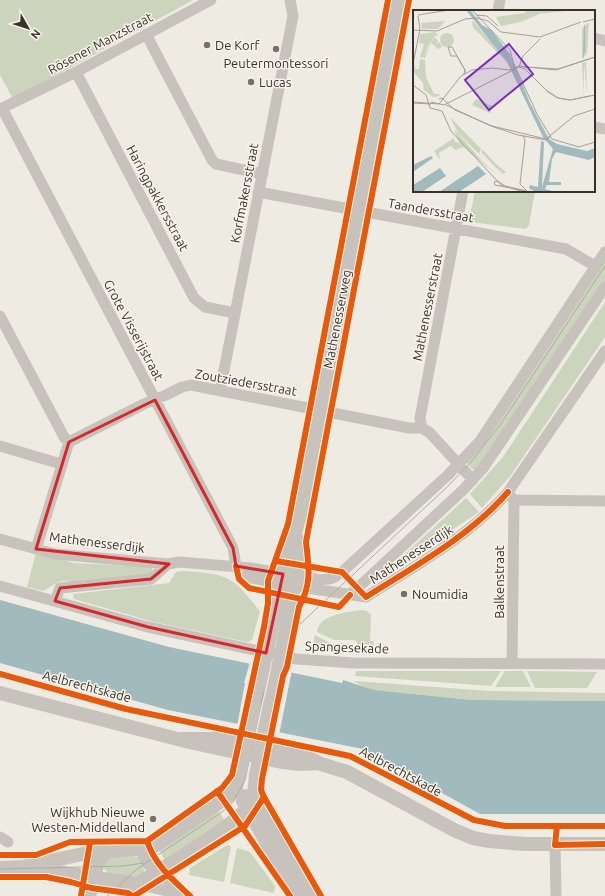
<svg xmlns="http://www.w3.org/2000/svg" width="605" height="896" font-family="Ubuntu,sans-serif">
	<style>
		.green { fill: #ccd4be }
		.water { fill: #a0babe }
		.pier { fill: #eeebe3 }
		.lines { fill: none; stroke-linecap: round; stroke-linejoin: round }
		.minor { stroke: #c7c3bc; stroke-width: 11 }
		.tertiary { stroke: #c7c3bc; stroke-width: 14 }
		.tram { stroke: #afaba6; stroke-width: 1 }
		.tertiary-bridge { stroke: #c7c3bc; stroke-width: 14 }
		.cycleway-casing { stroke: #f9f5ec; stroke-width: 8 }
		.cycleway { stroke: #e8590c; stroke-width: 6 }
		.marked { fill: none; stroke: #d62828; stroke-width: 3; stroke-linejoin: round }
		.poi-dot { fill: #78716b; stroke: #f9f5ec; stroke-width: 1.5 }
		.labels { text-anchor: middle; stroke-width: 3; stroke-linejoin: round; paint-order: stroke }
		.street-label { font-size: 13px; fill: #38302a; stroke: #f9f5ec }
		.poi-label { font-size: 13px; fill: #38302a; stroke: #f9f5ec; text-anchor: start }
		.inset-road { fill: none; stroke: #a5a099; stroke-width: 1 }
		.view { fill: #7b2cbf; fill-opacity: 0.15; stroke: #7b2cbf; stroke-width: 2 }
		.inset-edge { fill: none; stroke: #38302a; stroke-width: 2 }
	</style>
	<rect width="100%" height="100%" fill="#eeebe3"/>
	<path class="green" d="M0,0H193L13,99L0,75Z
		M475,191H535L529,225L526,229L471,222L469,220Z
		M605,258V281L500,441L477,469H472L467,463L468,460Z
		M605,302V337L511,475L482,508L470,494L503,457Z
		M466,498L479,512L383,576L384,573Z
		M36,552L74,563L152,567V574L73,583C58,577 55,585 43,591L27,587Z
		M182,571C196,572 217,572 230,580C242,587 251,601 260,611L252,640L247,642L154,622L74,599L73,594L169,583L176,572Z
		M362,610L367,611L371,615L370,641H374V650H357V642L355,640H334L317,632C319,614 348,612 362,610Z
		M315,635L332,644H354V650L312,649Z
		M356,671H501L491,686L355,676Z
		M505,671H523L531,687H495Z
		M527,671L597,672L587,688H535Z
		M354,681L490,691L605,693V701L472,700L374,690L365,688Z
		M217,809L226,822L166,862L158,848Z
		M227,845L231,846L224,882L189,875L190,868Z
		M237,848L250,852L275,886L274,893L230,883Z
		M131,855L139,858L143,863L144,872L134,879L111,875L103,868V864L111,857Z"/>
	<path class="water" d="M0,600L169,647L342,683L343,680L374,690L472,700L605,701V814H480L363,749L168,710L0,663Z"/>
	<path class="pier" d="M250,662L292,670L279,735L237,726L245,683H244Z"/>
	<g class="lines">
		<path class="minor" d="M498,11L500,0
			M146,34L212,160L216,164L263,174
			M594,38L605,41
			M76,72L194,298L205,307L235,313
			M2,108L233,548L236,566
			M0,109L76,72L211,0
			M594,127L605,129
			M258,192L566,249L595,266
			M0,316L64,437L69,442
			M220,391L293,16L290,0
			M422,428L420,418L463,191
			M422,428L430,433L473,480
			M0,446L61,464
			M509,494L514,500L605,501
			M0,539L55,554L168,564L179,562L251,568L322,580L333,578L342,572L448,475L480,441L605,252
			M36,549L69,442L144,404L166,395L182,387L191,385L409,428H422
			M236,566L247,577L281,584L366,597C415,566 470,536 508,492L605,351
			M0,586L148,627L296,659L354,663L605,664
			M350,595L463,490L484,467L605,287
			M55,601L60,588L151,579L168,564
			M512,664L514,500
			M0,837L8,842
			M555,845L556,896
			M156,871L182,892
			M137,884L189,896"/>
		<path class="tertiary" d="M270,636L283,574L299,519L398,0
			M284,639L298,565V540
			M0,693L189,742L282,762L300,764L318,763
			M254,706L259,686
			M269,709L274,689
			M181,739H232L301,754L321,764L347,772L454,830L473,838L489,841L524,844H605
			M245,796L257,807L310,896
			M243,801L297,896
			M141,849L148,862L156,871
			M23,867L87,853L153,847L223,800L235,790L240,772
			M0,868L23,867L137,884
			M89,896L98,862L106,852
			M125,896L137,884C162,868 239,825 251,802C255,795 255,783 256,775"/>
		<path class="tram" d="M0,869L123,866L144,863
			M107,896L137,869L222,812L234,801L245,780L270,663L274,650L284,639L446,488L471,462L500,425L605,266"/>
		<path class="tertiary-bridge" d="M259,686L270,636
			M274,689L284,639
			M240,772L254,706
			M256,775L269,709"/>
		<g class="cycleway-casing">
			<path id="cycleway" d="M276,561L342,572L366,597C415,566 470,536 508,492
				M236,566L239,579L249,588L339,607L350,595
				M0,674L126,709L350,756L474,820L505,826H605
				M217,791L290,896
				M557,826L555,845L605,844
				M147,841C155,865 172,879 190,896
				M0,855H36L70,842L147,841L222,788L232,775L264,627L268,603V581L288,524L388,0
				M0,877H46L71,882L91,888L128,893L132,896
				M81,896L90,843
				M134,896L245,826L264,797
				M321,896L264,797L261,790L262,779L283,676L287,667L299,607C312,584 309,567 306,542L409,0"/>
		</g>
		<use href="#cycleway" class="cycleway"/>
	</g>
	<path class="marked" d="M155,400L233,548L236,566L283,574L266,653L148,627L55,601L60,588L151,579L169,564L36,549L69,442Z"/>
	<g class="poi-dot">
		<circle cx="207" cy="45" r="4"/>
		<circle cx="276" cy="49" r="4"/>
		<circle cx="251" cy="82" r="4"/>
		<circle cx="404" cy="594" r="4"/>
		<circle cx="153" cy="819" r="4"/>
	</g>
	<g class="labels">
		<g class="street-label">
			<text transform="translate(100 43) rotate(-28)" y="5">Rösener Manzstraat</text>
			<text transform="translate(244 193) rotate(-79)" y="5">Korfmakersstraat</text>
			<text transform="translate(158 198) rotate(62)" y="5">Haringpakkersstraat</text>
			<text transform="translate(431 210) rotate(10)" y="5">Taandersstraat</text>
			<text transform="translate(427 307) rotate(-79)" y="5">Mathenesserstraat</text>
			<text transform="translate(337 319) rotate(-79)" y="5">Mathenesserweg</text>
			<text transform="translate(134 330) rotate(62)" y="5">Grote Visserijstraat</text>
			<text transform="translate(246 382) rotate(10)" y="5">Zoutziedersstraat</text>
			<text transform="translate(97 542) rotate(7)" y="5">Mathenesserdijk</text>
			<text transform="translate(411 554) rotate(-33)" y="5">Mathenesserdijk</text>
			<text transform="translate(499 582) rotate(-90)" y="5">Balkenstraat</text>
			<text transform="translate(347 647) rotate(2)" y="5">Spangesekade</text>
			<text transform="translate(87 686) rotate(15)" y="5">Aelbrechtskade</text>
			<text transform="translate(401 771) rotate(28)" y="5">Aelbrechtskade</text>
		</g>
		<g class="poi-label">
			<text x="215" y="50">De Korf</text>
			<text x="276" y="68" text-anchor="middle">Peutermontessori</text>
			<text x="259" y="87">Lucas</text>
			<text x="412" y="599">Noumidia</text>
			<text x="145" y="817" text-anchor="end">Wijkhub Nieuwe<tspan x="145" dy="15">Westen-Middelland</tspan></text>
		</g>
	</g>
	<g transform="translate(413 10)">
		<rect width="182" height="182" fill="#eeebe3"/>
		<path d="M112,0H152V1L126,4L108,12L88,16L83,7L112,3ZM59,10L77,30L96,55L60,17ZM32,11L25,19H9L8,13ZM176,12L174,43L169,49V18ZM22,22L25,25L22,26L15,36L11,47L16,36L22,27L25,31L22,35L26,32L29,37L25,39L18,33L12,48L7,47L11,34L6,33L7,24ZM27 30a7 7 0 1 1 14 0a7 7 0 1 1-14 0ZM7,49L12,50L13,67L21,84H26L27,86L20,87L11,80L10,73L0,61L2,52V59H6ZM173,52L174,84L171,53V86L169,53ZM63,89L80,96L77,103L59,95ZM37,107L68,139L66,144L45,123ZM41,119L70,152L85,166L50,137L42,140L38,136L26,143L27,150L21,141L41,128L42,132L46,133ZM69,139L83,154L93,162L90,164L81,156L69,143Z" fill="#ccd4be"/>
		<path d="M53,0H57L69,15L78,20L97,44L117,93L136,129L144,134L174,141L182,138V147L176,150L143,142L139,149L136,172H148V175H134L132,179L143,182H122L116,178L117,175L125,177L128,131L131,132L129,177L140,139L130,127L94,52ZM172,14V41L170,49L171,16ZM18,146L20,148L0,162V155ZM65,156L73,164L46,182H26ZM27,158L33,166L9,182H0V175Z" fill="#a0babe"/>
		<path class="inset-road" d="M59,0L97,40L101,55M5,5L36,0M63,5L74,6L85,16M170,12L182,9M0,20L24,21L52,9L64,8L75,11L88,22L127,27L168,12M0,54L7,19L5,6M101,54L124,104L139,129L166,137L182,132M106,57L112,59L135,82L145,88L157,90L177,86M106,57L110,46L127,29M111,57L145,59L182,47M111,58L133,80L145,88L157,90L182,85M51,64L52,62V60L39,37H35L38,46H44L52,60L51,64M0,75L13,85L17,98L29,101L38,121L88,175L111,182M26,89L29,88L42,100L79,116L133,129L161,106L182,99M0,92L26,94L48,66L59,60L79,58L97,60L106,56L143,60L182,47M18,92L31,95L106,57M0,93L18,94M33,95L78,116L105,125L133,130L138,126M110,125L112,130L107,174L115,182M113,181L82,175L81,172L85,171L92,176L113,181"/>
		<path class="view" d="M96,34L120,64L76,100L52,70Z"/>
		<rect width="182" height="182" class="inset-edge"/>
	</g>
	<g transform="translate(28 28) rotate(129)" stroke="#f9f5ec" stroke-width="3" paint-order="stroke">
	<path d="M0-3L7 15L0 10L-7 15Z" fill="#38302a"/>
	<text y="-6" font-size="11" font-weight="bold" text-anchor="middle" fill="#38302a">N</text>
	</g>
</svg>
